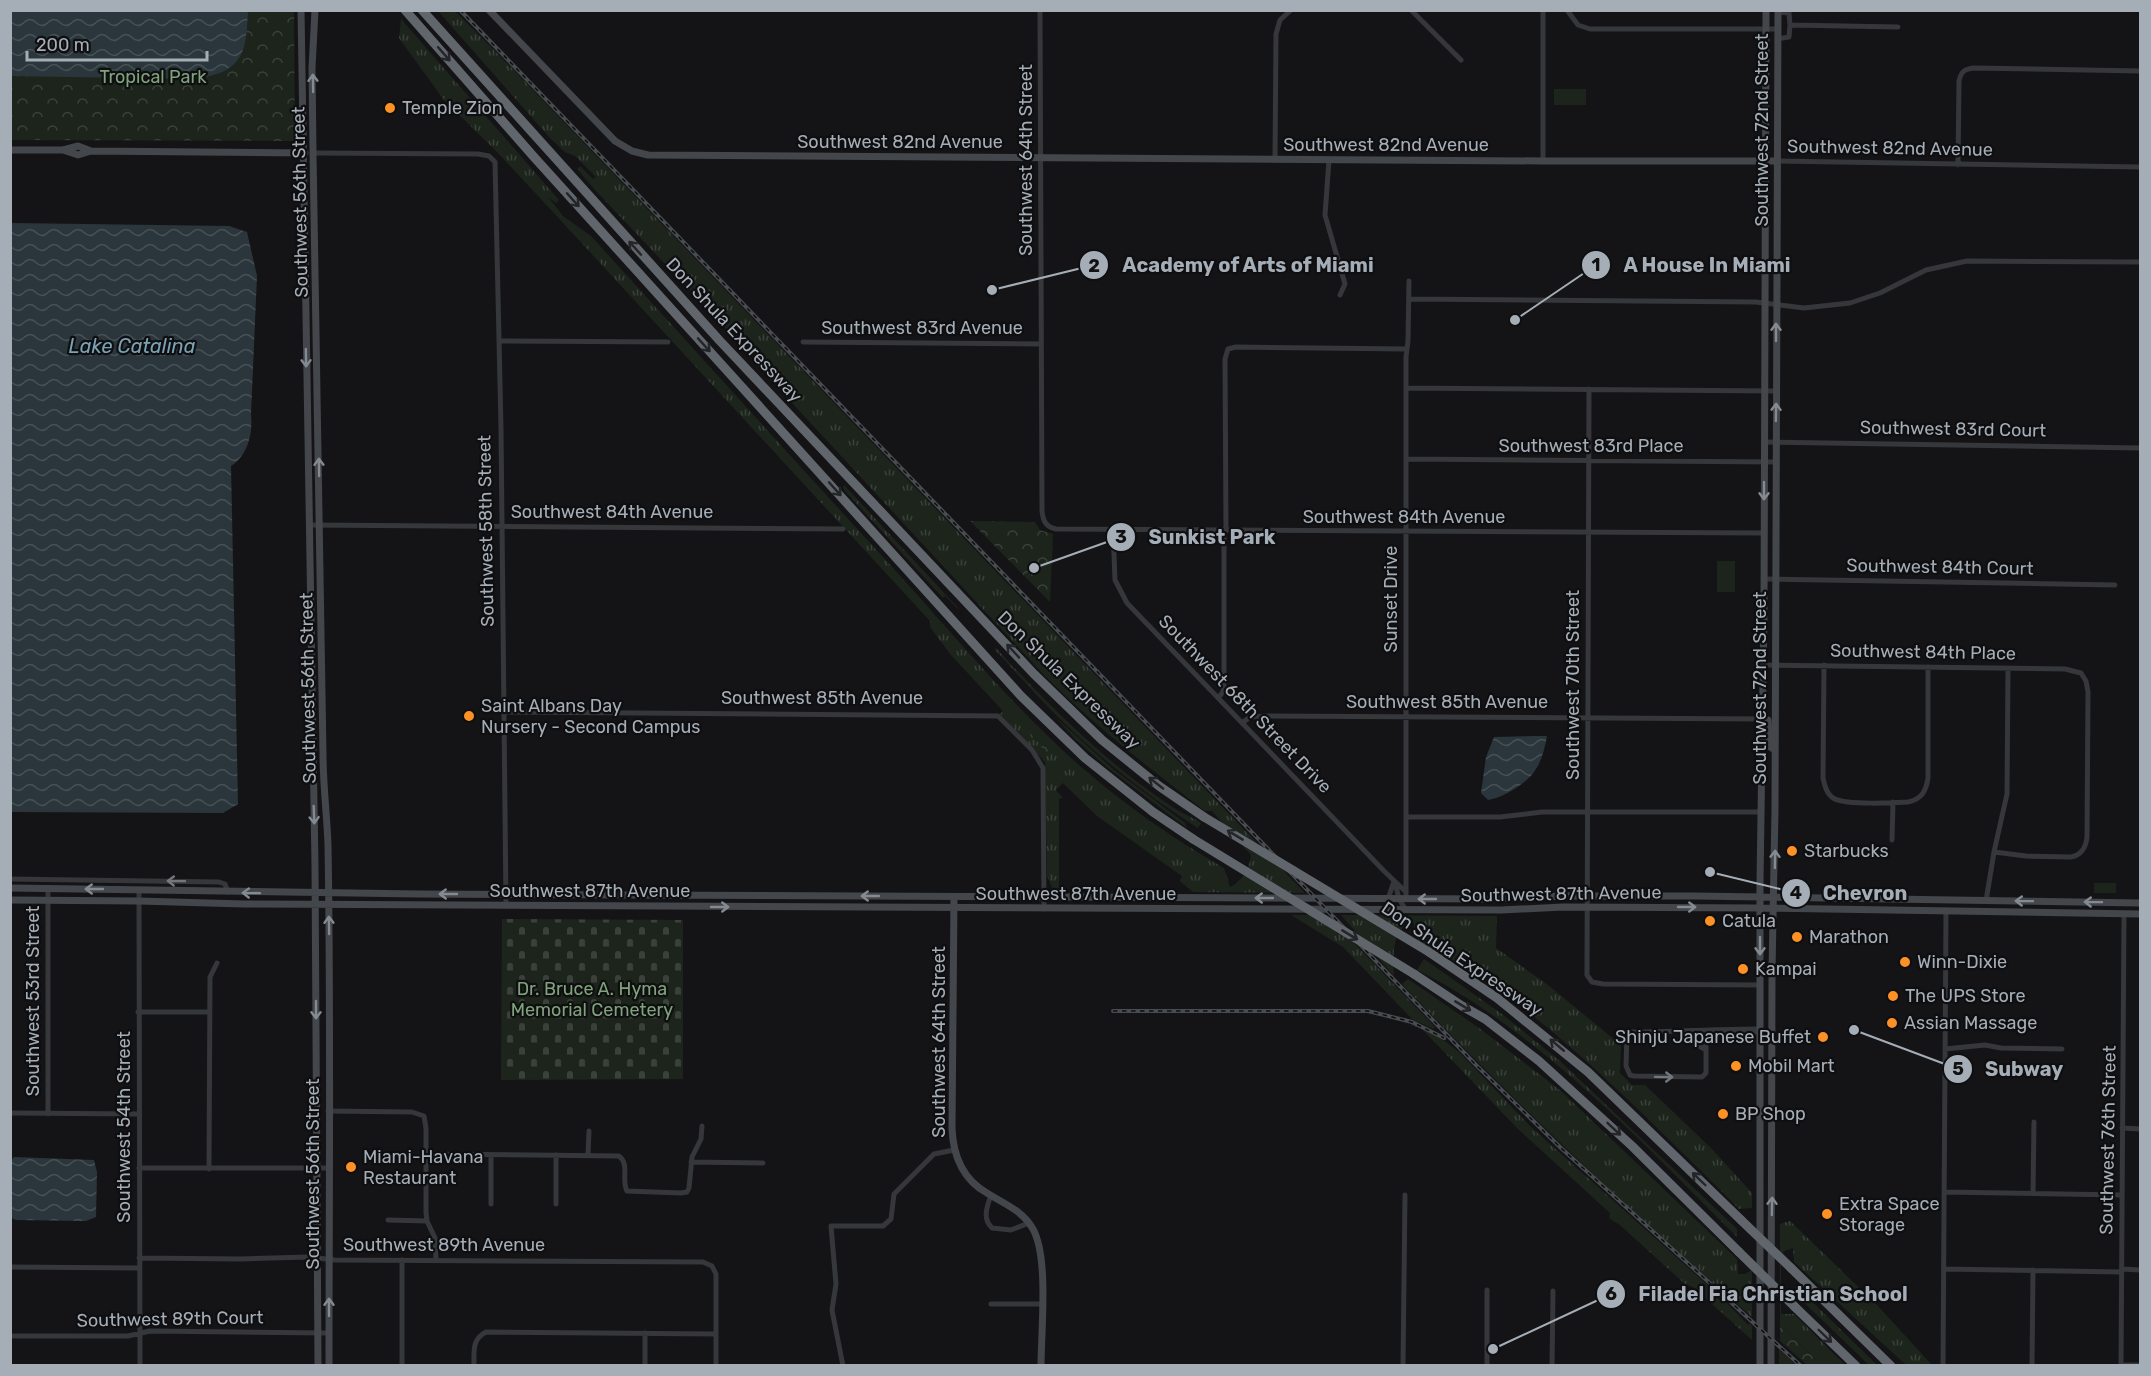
<svg xmlns="http://www.w3.org/2000/svg" width="2151" height="1376" font-family="Rubik,sans-serif">
	<style>
		.grass { fill: url(#grass-tufts) }
		.forest { fill: url(#forest-crowns) }
		.cemetery { fill: url(#cemetery-stones) }
		.pitch { fill: #1c241c }
		.water { fill: url(#water-waves) }
		.lines { fill: none; stroke-linecap: round; stroke-linejoin: round }
		.street { stroke: #35373b; stroke-width: 5 }
		.secondary { stroke: #43464b; stroke-width: 7 }
		.highway { stroke: #61666d; stroke-width: 9 }
		.rail-casing { stroke: #484b50; stroke-width: 4 }
		.rail { stroke: #0f0f11; stroke-width: 1.5; stroke-dasharray: 4.5; stroke-linecap: butt }
		.highway-bridge { stroke: #61666d; stroke-width: 9 }
		.oneway { stroke: #242528 }
		.oneway2 { stroke: #838a91 }
		.oneway3 { stroke: #73787f }
		.poi-dot { fill: #fd9126; stroke: #0f0f11; stroke-width: 2 }
		.labels { text-anchor: middle; stroke-width: 4.5; stroke-linejoin: round; paint-order: stroke }
		.park-label { font-size: 18px; fill: #7fa37b; stroke: #0f0f11 }
		.poi-label { font-size: 18px; fill: #a5aeb7; stroke: #0f0f11; text-anchor: start }
		.street-label { font-size: 18px; fill: #a5aeb7; stroke: #0f0f11 }
		.water-label { font-size: 20px; font-style: italic; fill: #7aa3b5; stroke: #0f0f11 }
		.leader { fill: none; stroke: #a5aeb7; stroke-width: 2 }
		.callout-dot { fill: #a5aeb7; stroke: #0f0f11; stroke-width: 2 }
		.mark-label { font-size: 18px; text-anchor: middle; font-weight: bold; fill: #111 }
		.callout-label { font-size: 20px; text-anchor: middle; font-weight: bold; fill: #a5aeb7; stroke: #0f0f11; stroke-width: 4.5; stroke-linejoin: round; paint-order: stroke }
	</style>
	<defs>
		<pattern id="grass-tufts" width="24" height="20" patternUnits="userSpaceOnUse" patternTransform="scale(1.5)"><rect width="24" height="20" fill="#1c241c"/><path d="M3 7l-1-3M5 7V3M7 7l1-3M15 17l-1-3M17 17v-4M19 17l1-3" fill="none" stroke="#3a413b"/></pattern>
		<pattern id="forest-crowns" width="20" height="18" patternUnits="userSpaceOnUse" patternTransform="scale(1.5)"><rect width="20" height="18" fill="#1c241c"/><path d="M2 6a3 3 0 1 1 6 0M12 15a3 3 0 1 1 6 0" fill="none" stroke="#3a413b"/></pattern>
		<pattern id="cemetery-stones" width="16" height="16" patternUnits="userSpaceOnUse" patternTransform="scale(1.5)"><rect width="16" height="16" fill="#1c241c"/><path d="M2 7V4a2 2 0 0 1 4 0v3zM10 15v-3a2 2 0 0 1 4 0v3z" fill="#3a413b"/></pattern>
		<pattern id="water-waves" width="16" height="10" patternUnits="userSpaceOnUse" patternTransform="scale(1.5)"><rect width="16" height="10" fill="#2a363b"/><path d="M0 5q4-4 8 0t8 0" fill="none" stroke="#465155"/></pattern>
	</defs>
	<rect width="100%" height="100%" fill="#141416"/>
	<path class="grass" d="M438,11H455L511,67L1305,893L1193,892L1180,881L1182,876L1097,816L1063,783L1056,790L1063,798L1059,799V892L1053,890L1047,875L1045,762L1000,714L1003,711L951,655L930,627V621L553,212L498,153L444,100L399,38L401,19L559,200L556,203L548,197L563,216L591,236C692,347 792,458 893,568C954,635 1012,706 1080,766C1125,805 1172,838 1224,868L1230,887C1242,882 1250,867 1251,855L1212,811H1205C1149,768 1094,725 1044,675L755,363V359L595,190L577,169L580,166L593,179L596,177L575,156L565,152L550,138Z
		M844,485L959,609H958L945,596L943,598L845,491L843,488Z
		M996,648C1050,707 1107,764 1174,808C1181,813 1192,817 1201,823L1198,828C1146,795 1098,757 1054,713C1034,693 1015,671 995,650Z
		M1055,717L1113,769L1185,823L1187,828L1108,768L1076,740Z
		M1291,915H1324L1356,945L1435,1027L1434,1029L1413,1020L1343,947Z
		M1341,915L1497,916L1496,948L1548,985L1621,1045L1620,1073L1632,1085H1645L1712,1149L1752,1193V1208L1739,1209C1709,1178 1676,1147 1645,1116C1576,1050 1504,984 1418,941L1413,922C1391,928 1393,958 1394,976Z
		M1424,959L1502,1014L1560,1061L1737,1229V1237C1648,1148 1558,1052 1449,987C1439,981 1428,976 1417,970Z
		M1408,979L1479,1028L1561,1091L1737,1259L1738,1274H1745L1752,1270V1317C1630,1212 1513,1101 1402,984Z
		M1413,1023L1432,1031L1459,1052L1530,1126L1723,1299L1748,1325L1750,1323L1752,1326V1340L1693,1287L1685,1284L1620,1225L1609,1218L1610,1213L1517,1128L1422,1029L1411,1025Z
		M1790,1221L1876,1304L1932,1365H1906L1794,1262L1793,1248L1784,1251L1781,1257V1314H1794L1845,1365H1822L1780,1325V1224Z
		M1795,1285L1877,1365H1869L1795,1294Z
		M1779,1349L1796,1365H1779Z"/>
	<path class="forest" d="M11,11H294L295,141L11,140Z
		M970,521L1035,522L1040,530L1053,534L1050,602Z
		M1032,729L1040,734L1042,739L1052,753L1046,754L1038,742L1032,739L1030,734Z
		M1780,1325L1822,1365H1807L1780,1341Z"/>
	<path class="cemetery" d="M502,919L683,920V1079L501,1080Z"/>
	<path class="pitch" d="M1554,89H1586V105H1554Z
		M1717,561H1735V592H1717Z
		M2094,883H2116V893H2094Z"/>
	<path class="water" d="M11,10H248V11C246,54 243,72 195,79L11,76Z
		M11,223L229,226L247,232L257,276L251,414C253,433 248,455 231,466L238,804L223,813L11,812Z
		M1534,736H1547C1545,747 1542,760 1536,769C1528,783 1503,798 1488,800L1481,793L1486,757L1494,737Z
		M14,1157L94,1160L97,1172L96,1217L86,1221L16,1220L11,1218V1160Z"/>
	<g class="lines">
		<path class="street" d="M1040,10L1042,511C1043,521 1046,527 1056,529L1764,533
			M1411,10L1461,60
			M1567,10L1578,25L1590,29H1777
			M1790,25L1898,27
			M1777,39L1789,37L1790,25L1789,13L1778,12
			M313,153L478,154L489,156L495,162L501,428L506,906
			M1275,160L1276,34L1280,20L1291,10
			M1329,160L1325,215L1345,284L1340,295
			M1543,161V10
			M1777,161L2140,167
			M1958,165L1959,81C1961,72 1964,69 1974,68L2140,71
			M1409,299L1756,302L1804,308L1850,303L1880,293L1926,270L1967,261L2140,262
			M499,341L668,342
			M803,342L1041,344
			M1406,388L1776,391
			M1589,389L1587,975L1592,982L1603,984L1760,985
			M1765,442L2140,448
			M1406,459L1776,462
			M309,525L843,529
			M1113,529L1115,580L1127,603L1384,871L1406,892
			M1226,531L1225,359L1228,349L1236,347L1407,349
			M1764,579L2115,585
			M1763,665L2065,669L2081,673L2086,681L2088,692L2087,837C2086,847 2082,855 2071,857L2026,856L1994,852
			M1824,665L1823,778C1825,787 1827,795 1835,799C1847,805 1894,803 1908,802C1922,799 1926,791 1928,778V667
			M1218,698L1223,692L1224,684V531
			M504,712L998,716L1032,750L1043,768L1044,909
			M1242,723L1250,717L1269,716L1763,719
			M1406,817H1500L1542,812H1761
			M1892,840L1893,802
			M10,879L219,882L225,884L228,892
			M1395,882L1399,899L1406,910
			M139,889L140,1366
			M1406,898V357L1408,341L1409,281
			M1388,899L1394,881
			M1986,901L1994,852L2007,794L2008,668
			M138,1012H210
			M1687,1032L1694,1043L1706,1050
			M1761,1032H1717L1709,1035L1706,1040V1073L1702,1077L1634,1076L1630,1075L1626,1066L1627,1032C1672,1032 1716,1029 1761,1029
			M1945,1049L1985,1045L2001,1048L2062,1049
			M328,1111L412,1112L424,1116L426,1128V1212L427,1221L435,1238L436,1261
			M10,1113L139,1114
			M48,1114V889
			M2122,1128L2140,1129
			M426,1154L619,1156C630,1164 621,1180 627,1191L681,1193L687,1192L689,1188L692,1157L701,1139L702,1126
			M491,1155V1204
			M588,1155L589,1131
			M691,1162L763,1163
			M139,1168H328
			M209,1169L210,977L217,963
			M1945,1192L2122,1195
			M2033,1193L2034,1122
			M991,1195C987,1207 982,1218 992,1228L1011,1230L1029,1223
			M556,1204V1155
			M388,1220L427,1221
			M139,1258L241,1259L308,1257L335,1260L703,1262L712,1266L716,1274V1366
			M402,1260V1366
			M10,1267L139,1268
			M1944,1269L2122,1272
			M2122,1269L2140,1270
			M991,1304H1042
			M10,1336H128L150,1331L329,1333
			M2121,1365H2140
			M474,1366C474,1351 472,1339 486,1332L716,1334
			M645,1366V1333
			M843,1366L832,1310L836,1284L831,1226H883L891,1219L894,1194L934,1154L954,1150
			M1403,1366L1405,1195
			M1487,1366V1290
			M1552,1366L1553,1291
			M1943,1366L1946,912
			M2032,1366L2033,1270
			M2121,1366L2124,914"/>
		<path class="secondary" d="M301,10L315,865L318,1366
			M315,10L312,68L313,153L323,754C323,785 327,815 328,845C331,1019 329,1192 329,1366
			M489,10L615,141L632,151L648,155L1543,161H1777
			M10,150H63L78,155L91,151L305,153
			M63,150L78,146L91,151
			M1763,719L1768,720L1769,746L1775,750
			M10,888L418,894L1490,899L1562,896H1695L2140,903
			M954,897L952,1128C953,1155 962,1179 987,1193C1004,1204 1022,1210 1033,1229C1049,1258 1041,1331 1041,1366
			M10,900L139,901L244,904L1501,910L1563,907L1760,908L2140,914
			M1760,1366V883L1764,613L1766,10
			M1771,1366L1772,971L1775,810L1778,10"/>
		<path class="highway" d="M405,10L534,157L1021,696L1085,758L1153,812L1193,839
			M422,10L720,341L1034,674L1102,740L1159,786L1204,817
			M1429,952L1497,998L1588,1072L1741,1220
			M1414,974L1462,1006L1485,1019L1539,1061L1632,1146L1739,1252
			M1791,1268L1891,1366
			M1795,1307L1856,1366"/>
		<g class="rail-casing">
			<path id="rail" d="M460,10L1476,1065L1561,1148L1801,1366
				M1113,1011H1368L1412,1022L1444,1038"/>
		</g>
		<use href="#rail" class="rail"/>
		<path class="highway-bridge" d="M1204,817L1429,952
			M1193,839L1414,974
			M1741,1220L1791,1268
			M1739,1252L1795,1307"/>
	</g>
	<defs><path id="oneway-shaft" d="M-6 0H5M1.5-3L5.5 0L1.5 3" fill="none" stroke-width="1.6" stroke-linecap="round" stroke-linejoin="round" transform="scale(1.5)"/></defs>
	<g class="oneway">
		<use href="#oneway-shaft" transform="translate(444 54) rotate(49)"/>
		<use href="#oneway-shaft" transform="translate(573 200) rotate(48)"/>
		<use href="#oneway-shaft" transform="translate(635 248) rotate(-132)"/>
		<use href="#oneway-shaft" transform="translate(704 345) rotate(48)"/>
		<use href="#oneway-shaft" transform="translate(835 489) rotate(48)"/>
		<use href="#oneway-shaft" transform="translate(1013 651) rotate(-133)"/>
		<use href="#oneway-shaft" transform="translate(1156 783) rotate(-142)"/>
		<use href="#oneway-shaft" transform="translate(1235 835) rotate(-149)"/>
		<use href="#oneway-shaft" transform="translate(1350 935) rotate(31)"/>
		<use href="#oneway-shaft" transform="translate(1463 1006) rotate(31)"/>
		<use href="#oneway-shaft" transform="translate(1557 1045) rotate(-140)"/>
		<use href="#oneway-shaft" transform="translate(1614 1129) rotate(43)"/>
		<use href="#oneway-shaft" transform="translate(1699 1179) rotate(-136)"/>
		<use href="#oneway-shaft" transform="translate(1825 1336) rotate(44)"/>
	</g>
	<g class="oneway2">
		<use href="#oneway-shaft" transform="translate(313 83) rotate(-91)"/>
		<use href="#oneway-shaft" transform="translate(1776 332) rotate(-90)"/>
		<use href="#oneway-shaft" transform="translate(306 358) rotate(89)"/>
		<use href="#oneway-shaft" transform="translate(1776 412) rotate(-89)"/>
		<use href="#oneway-shaft" transform="translate(319 467) rotate(-91)"/>
		<use href="#oneway-shaft" transform="translate(1764 491) rotate(90)"/>
		<use href="#oneway-shaft" transform="translate(314 815) rotate(88)"/>
		<use href="#oneway-shaft" transform="translate(1775 859) rotate(-89)"/>
		<use href="#oneway-shaft" transform="translate(94 889) rotate(-180)"/>
		<use href="#oneway-shaft" transform="translate(251 893) rotate(-179)"/>
		<use href="#oneway-shaft" transform="translate(448 894) rotate(-180)"/>
		<use href="#oneway-shaft" transform="translate(870 896) rotate(-180)"/>
		<use href="#oneway-shaft" transform="translate(1264 898) rotate(-180)"/>
		<use href="#oneway-shaft" transform="translate(1427 899) rotate(-180)"/>
		<use href="#oneway-shaft" transform="translate(2024 901) rotate(-179)"/>
		<use href="#oneway-shaft" transform="translate(2093 902) rotate(-179)"/>
		<use href="#oneway-shaft" transform="translate(720 907)"/>
		<use href="#oneway-shaft" transform="translate(1687 907)"/>
		<use href="#oneway-shaft" transform="translate(329 925) rotate(-91)"/>
		<use href="#oneway-shaft" transform="translate(1760 946) rotate(90)"/>
		<use href="#oneway-shaft" transform="translate(316 1010) rotate(90)"/>
		<use href="#oneway-shaft" transform="translate(1772 1206) rotate(-89)"/>
		<use href="#oneway-shaft" transform="translate(329 1307) rotate(-90)"/>
	</g>
	<g class="oneway3">
		<use href="#oneway-shaft" transform="translate(176 881) rotate(-179)"/>
		<use href="#oneway-shaft" transform="translate(1664 1077) rotate(1)"/>
	</g>
	<g class="poi-dot">
		<circle cx="390" cy="108" r="6"/>
		<circle cx="469" cy="716" r="6"/>
		<circle cx="1792" cy="851" r="6"/>
		<circle cx="1710" cy="921" r="6"/>
		<circle cx="1797" cy="937" r="6"/>
		<circle cx="1905" cy="962" r="6"/>
		<circle cx="1743" cy="969" r="6"/>
		<circle cx="1893" cy="996" r="6"/>
		<circle cx="1892" cy="1023" r="6"/>
		<circle cx="1823" cy="1037" r="6"/>
		<circle cx="1736" cy="1066" r="6"/>
		<circle cx="1723" cy="1114" r="6"/>
		<circle cx="351" cy="1167" r="6"/>
		<circle cx="1827" cy="1214" r="6"/>
	</g>
	<g class="labels">
		<g class="park-label">
			<text x="153" y="83">Tropical Park</text>
			<text x="592" y="995">Dr. Bruce A. Hyma<tspan x="592" dy="21">Memorial Cemetery</tspan></text>
		</g>
		<g class="poi-label">
			<text x="402" y="114">Temple Zion</text>
			<text x="481" y="712">Saint Albans Day<tspan x="481" dy="21">Nursery - Second Campus</tspan></text>
			<text x="1804" y="857">Starbucks</text>
			<text x="1722" y="927">Catula</text>
			<text x="1809" y="943">Marathon</text>
			<text x="1917" y="968">Winn-Dixie</text>
			<text x="1755" y="975">Kampai</text>
			<text x="1905" y="1002">The UPS Store</text>
			<text x="1904" y="1029">Assian Massage</text>
			<text x="1811" y="1043" text-anchor="end">Shinju Japanese Buffet</text>
			<text x="1748" y="1072">Mobil Mart</text>
			<text x="1735" y="1120">BP Shop</text>
			<text x="363" y="1163">Miami-Havana<tspan x="363" dy="21">Restaurant</tspan></text>
			<text x="1839" y="1210">Extra Space<tspan x="1839" dy="21">Storage</tspan></text>
		</g>
		<g class="street-label">
			<text transform="translate(1762 130) rotate(-90)" y="6">Southwest 72nd Street</text>
			<text x="900" y="148">Southwest 82nd Avenue</text>
			<text x="1386" y="151">Southwest 82nd Avenue</text>
			<text transform="translate(1890 148) rotate(1)" y="6">Southwest 82nd Avenue</text>
			<text transform="translate(1026 160) rotate(-90)" y="6">Southwest 64th Street</text>
			<text transform="translate(300 202) rotate(-91)" y="6">Southwest 56th Street</text>
			<text x="922" y="334">Southwest 83rd Avenue</text>
			<text transform="translate(734 330) rotate(47)" y="6">Don Shula Expressway</text>
			<text transform="translate(1953 429) rotate(1)" y="6">Southwest 83rd Court</text>
			<text x="1591" y="452">Southwest 83rd Place</text>
			<text x="612" y="518">Southwest 84th Avenue</text>
			<text x="1404" y="523">Southwest 84th Avenue</text>
			<text transform="translate(486 531) rotate(-91)" y="6">Southwest 58th Street</text>
			<text transform="translate(1940 567) rotate(1)" y="6">Southwest 84th Court</text>
			<text transform="translate(1391 599) rotate(-90)" y="6">Sunset Drive</text>
			<text transform="translate(1923 652) rotate(1)" y="6">Southwest 84th Place</text>
			<text transform="translate(1069 680) rotate(44)" y="6">Don Shula Expressway</text>
			<text transform="translate(1573 685) rotate(-90)" y="6">Southwest 70th Street</text>
			<text transform="translate(308 688) rotate(-91)" y="6">Southwest 56th Street</text>
			<text transform="translate(1760 688) rotate(-90)" y="6">Southwest 72nd Street</text>
			<text x="822" y="704">Southwest 85th Avenue</text>
			<text x="1447" y="708">Southwest 85th Avenue</text>
			<text transform="translate(1245 704) rotate(46)" y="6">Southwest 68th Street Drive</text>
			<text x="590" y="897">Southwest 87th Avenue</text>
			<text x="1076" y="900">Southwest 87th Avenue</text>
			<text transform="translate(1561 894) rotate(-1)" y="6">Southwest 87th Avenue</text>
			<text transform="translate(1462 959) rotate(34)" y="6">Don Shula Expressway</text>
			<text transform="translate(33 1001) rotate(-90)" y="6">Southwest 53rd Street</text>
			<text transform="translate(939 1042) rotate(-90)" y="6">Southwest 64th Street</text>
			<text transform="translate(124 1127) rotate(-90)" y="6">Southwest 54th Street</text>
			<text transform="translate(2108 1140) rotate(-89)" y="6">Southwest 76th Street</text>
			<text transform="translate(313 1174) rotate(-90)" y="6">Southwest 56th Street</text>
			<text x="444" y="1251">Southwest 89th Avenue</text>
			<text transform="translate(170 1319) rotate(-1)" y="6">Southwest 89th Court</text>
		</g>
		<g class="water-label">
			<text x="132" y="353">Lake Catalina</text>
		</g>
	</g>
	<path class="leader" d="M1515 320L1596 265M992 290L1094 265M1034 568L1121 537M1710 872L1796 893M1854 1030L1958 1069M1493 1349L1611 1294"/>
	<g class="callout-dot">
		<circle cx="1515" cy="320" r="6"/>
		<circle cx="992" cy="290" r="6"/>
		<circle cx="1034" cy="568" r="6"/>
		<circle cx="1710" cy="872" r="6"/>
		<circle cx="1854" cy="1030" r="6"/>
		<circle cx="1493" cy="1349" r="6"/>
		<circle cx="1596" cy="265" r="15"/>
		<circle cx="1094" cy="265" r="15"/>
		<circle cx="1121" cy="537" r="15"/>
		<circle cx="1796" cy="893" r="15"/>
		<circle cx="1958" cy="1069" r="15"/>
		<circle cx="1611" cy="1294" r="15"/>
	</g>
	<g class="mark-label">
		<text x="1596" y="271">1</text>
		<text x="1094" y="272">2</text>
		<text x="1121" y="543">3</text>
		<text x="1796" y="899">4</text>
		<text x="1958" y="1075">5</text>
		<text x="1611" y="1300">6</text>
	</g>
	<g class="callout-label">
		<text x="1707" y="272">A House In Miami</text>
		<text x="1248" y="272">Academy of Arts of Miami</text>
		<text x="1212" y="544">Sunkist Park</text>
		<text x="1865" y="900">Chevron</text>
		<text x="2024" y="1076">Subway</text>
		<text x="1773" y="1301">Filadel Fia Christian School</text>
	</g>
	<rect width="2151" height="1376" fill="none" stroke="#a5aeb7" stroke-width="24"/>
	<path d="M27 51v9h180v-9" fill="none" stroke="#a5aeb7" stroke-width="3"/>
	<text x="36" y="51" font-size="18" fill="#a5aeb7" stroke="#0f0f11" stroke-width="4.5" paint-order="stroke">200 m</text>
</svg>
